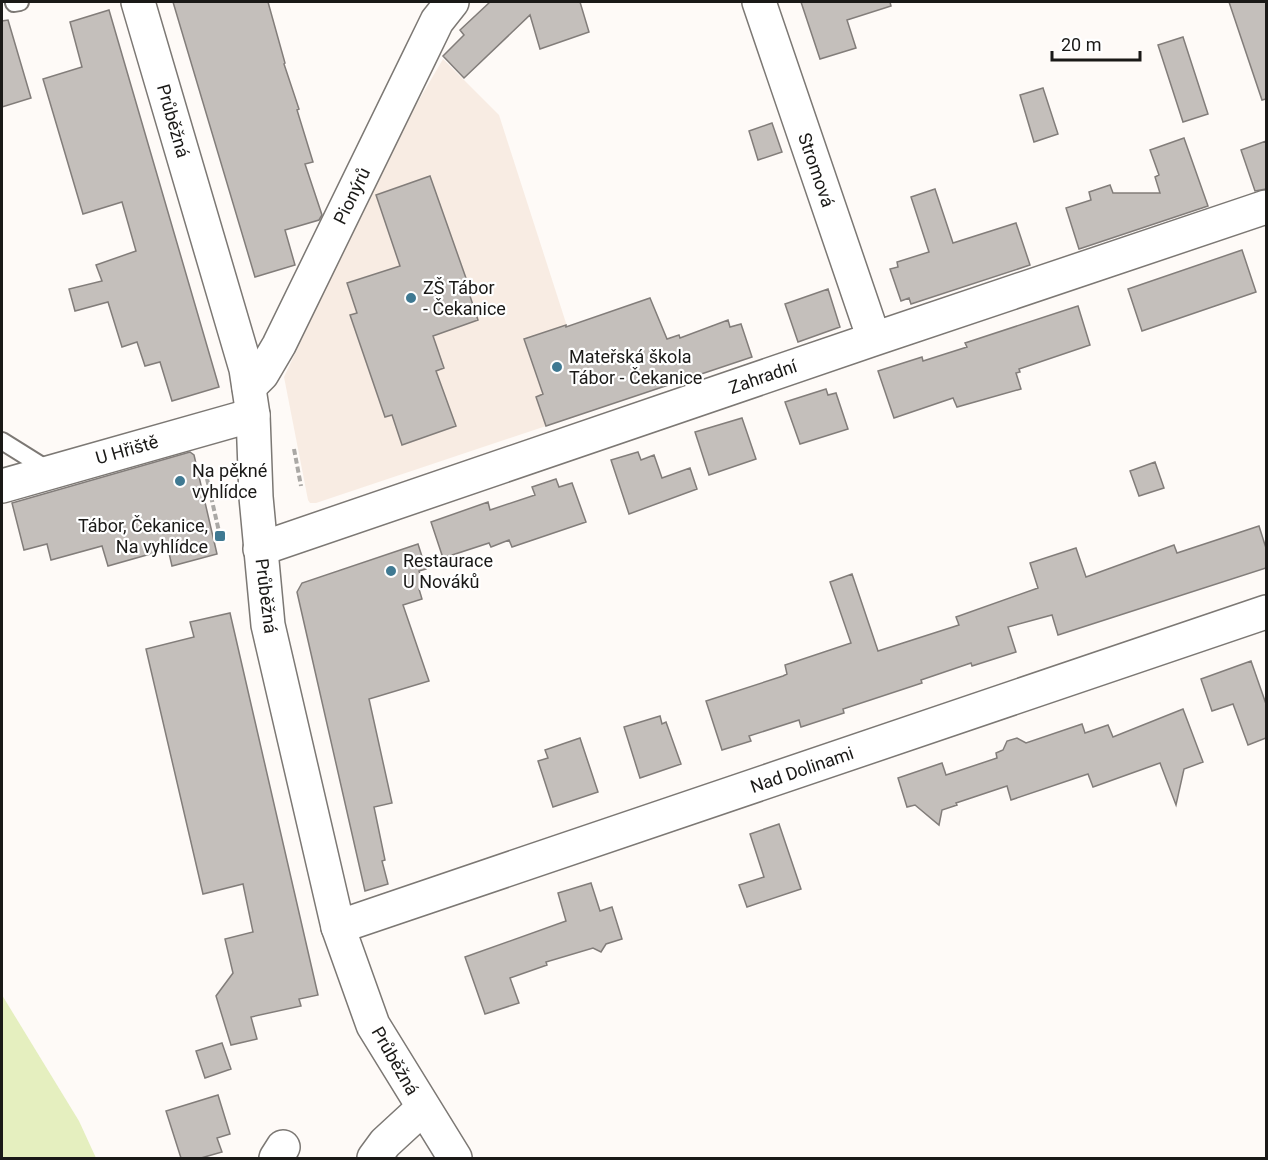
<svg xmlns="http://www.w3.org/2000/svg" width="1268" height="1160" font-family="Roboto,sans-serif">
	<style>
		.built { fill: #f8ece3 }
		.green { fill: #e5efbf }
		.building { fill: #c4bfbb; stroke: #827d7a; stroke-width: 1.5 }
		.lines { fill: none; stroke-linecap: round; stroke-linejoin: round }
		.service-casing { stroke: #7c7874; stroke-width: 20 }
		.minor-casing { stroke: #7c7874; stroke-width: 36 }
		.secondary-casing { stroke: #7c7874; stroke-width: 36 }
		.path { stroke: #aaa8a5; stroke-width: 4; stroke-dasharray: 6 3; stroke-linecap: butt }
		.service { stroke: #fff; stroke-width: 16 }
		.minor { stroke: #fff; stroke-width: 33 }
		.secondary { stroke: #fff; stroke-width: 33 }
		.poi-dot { fill: #3f7992; stroke: #fff; stroke-width: 2 }
		.labels { text-anchor: middle; stroke-width: 4.5; stroke-linejoin: round; paint-order: stroke }
		.street-label { font-size: 18px; fill: #1a1917; stroke: #fff }
		.poi-label { font-size: 18px; fill: #1a1917; stroke: #fff; text-anchor: start }
	</style>
	<rect width="100%" height="100%" fill="#fefaf7"/>
	<path class="built" d="M443,59L499,115L594,410L316,503H310L308,500L284,377L395,141Z"/>
	<path class="green" d="M2,995L79,1121L96,1158H2Z"/>
	<path class="building" d="M173,2H268L285,63L284,64L299,109L297,110L313,162L305,164L322,215L319,220L285,230L295,265L255,277Z
		M490,2H580L589,32L540,49L530,15L464,78L443,56L464,35L460,30Z
		M801,2H890L891,6L847,20L856,48L820,59Z
		M1229,2H1266V99L1262,100Z
		M109,10L219,387L172,401L160,362L145,366L137,342L122,347L108,302L75,311L69,289L102,281L96,265L136,251L122,202L83,214L43,79L82,67L70,22Z
		M8,20L31,98L2,107V21Z
		M1183,37L1208,114L1183,122L1158,45Z
		M1043,88L1058,134L1034,142L1020,95Z
		M772,123L782,152L758,160L749,131Z
		M1184,138L1208,206L1079,249L1066,208L1091,200L1089,192L1110,185L1113,193H1160L1155,177L1159,175L1150,150Z
		M1266,141V189L1255,191L1241,150Z
		M430,176L467,281H465L478,320L433,336L444,368L436,371L456,426L402,445L392,415L385,417L350,315L357,313L347,283L400,266L376,195Z
		M935,189L953,243L1016,223L1030,265L911,304L909,298L901,301L890,269L898,267L897,262L929,252L911,197Z
		M1242,250L1256,292L1142,331L1128,289Z
		M828,289L840,327L798,342L785,304Z
		M650,298L667,339L679,335L680,338L728,320L730,327L741,324L752,357L546,426L536,397L543,394L524,339L566,325V327Z
		M1078,306L1090,345L1019,369L1020,372L1016,373L1021,389L957,407L953,398L894,418L878,371L922,357L923,361L967,347L965,343Z
		M826,389L828,395L836,393L848,429L800,444L785,402Z
		M742,418L756,459L709,475L695,432Z
		M190,452L194,455L217,554L172,566L168,549L108,566L102,546L51,560L47,544L24,550L12,503Z
		M638,452L641,460L654,455L662,478L690,468L697,489L629,514L611,460Z
		M1155,462L1164,488L1139,496L1130,471Z
		M556,479L559,487L572,483L586,522L512,547L509,540L491,547L489,543L443,558L431,522L488,502L490,510L535,495L532,487Z
		M1259,526L1266,548V568L1058,635L1052,615L1008,627L1016,652L972,666L971,663L921,680L922,683L843,709L844,713L801,727L799,720L749,736L751,741L722,750L706,701L783,676L787,674L785,665L851,643L830,582L852,574L878,651L959,625L956,617L1038,588L1030,563L1076,548L1086,577L1174,545L1177,553Z
		M418,544L426,569L419,571L424,587L419,589L422,599L403,605L429,681L369,699L392,803L374,807L385,860L382,861L388,884L365,891L297,592L302,583Z
		M230,613L318,995L299,999L301,1006L251,1017L257,1039L231,1045L216,996L233,973L225,939L253,932L243,884L203,894L146,649L194,637L190,622Z
		M1251,661L1266,704V738L1248,745L1233,704L1212,711L1201,679Z
		M1183,709L1203,762L1184,769L1176,805L1160,763L1093,787L1088,774L1011,800L1007,786L956,803L957,805L942,810L939,825L915,805L907,807L898,778L942,763L946,775L997,758L996,753L1003,750L1007,741L1017,738L1026,743L1082,724L1085,733L1108,725L1113,737Z
		M660,716L662,724L666,722L681,764L640,778L624,727Z
		M580,738L598,792L553,807L538,761L548,758L545,750Z
		M779,824L801,889L747,907L739,885L764,877L750,834Z
		M591,883L600,911L612,907L622,939L606,944L601,952L593,948L546,962L547,965L510,978L519,1003L485,1014L465,957L566,921L558,893Z
		M222,1043L231,1069L205,1078L196,1051Z
		M218,1095L230,1134L217,1138L222,1152L201,1158H181L166,1111Z"/>
	<g class="lines">
		<g class="service-casing">
			<path id="service" d="M14,3L20,2
				M2,441L50,471"/>
		</g>
		<g class="minor-casing">
			<path id="minor" d="M759,2L874,339
				M249,387L262,374L279,345L420,56L437,21L452,2
				M2,486L253,415
				M260,549L874,339L1266,207
				M338,927L1266,612
				M276,1158L283,1147
				M374,1158L385,1143L423,1108"/>
		</g>
		<g class="secondary-casing">
			<path id="secondary" d="M138,2L246,369L253,415L256,497L268,625L338,927L373,1025L455,1158"/>
		</g>
		<path class="path" d="M294,449L301,486
			M205,470L220,536"/>
		<use href="#service" class="service"/>
		<use href="#minor" class="minor"/>
		<use href="#secondary" class="secondary"/>
	</g>
	<g class="poi-dot">
		<circle cx="411" cy="298" r="6"/>
		<circle cx="557" cy="367" r="6"/>
		<circle cx="180" cy="481" r="6"/>
		<rect x="214" y="530" width="12" height="12" rx="3"/>
		<circle cx="391" cy="571" r="6"/>
	</g>
	<g class="labels">
		<g class="street-label">
			<text transform="translate(173 121) rotate(74)" y="6">Průběžná</text>
			<text transform="translate(816 170) rotate(71)" y="6">Stromová</text>
			<text transform="translate(352 196) rotate(-64)" y="6">Pionýrů</text>
			<text transform="translate(763 377) rotate(-19)" y="6">Zahradní</text>
			<text transform="translate(127 450) rotate(-16)" y="6">U Hřiště</text>
			<text transform="translate(266 596) rotate(83)" y="6">Průběžná</text>
			<text transform="translate(802 770) rotate(-19)" y="6">Nad Dolinami</text>
			<text transform="translate(395 1061) rotate(60)" y="6">Průběžná</text>
		</g>
		<g class="poi-label">
			<text x="423" y="294">ZŠ Tábor<tspan x="423" dy="21">- Čekanice</tspan></text>
			<text x="569" y="363">Mateřská škola<tspan x="569" dy="21">Tábor - Čekanice</tspan></text>
			<text x="192" y="477">Na pěkné<tspan x="192" dy="21">vyhlídce</tspan></text>
			<text x="208" y="532" text-anchor="end">Tábor, Čekanice,<tspan x="208" dy="21">Na vyhlídce</tspan></text>
			<text x="403" y="567">Restaurace<tspan x="403" dy="21">U Nováků</tspan></text>
		</g>
	</g>
	<rect width="1268" height="1160" fill="none" stroke="#1a1917" stroke-width="6"/>
	<path d="M1052 51v9h88v-9" fill="none" stroke="#1a1917" stroke-width="3"/>
	<text x="1061" y="51" font-size="18" fill="#1a1917" stroke="#ffffff" stroke-width="4.5" paint-order="stroke">20 m</text>
</svg>
